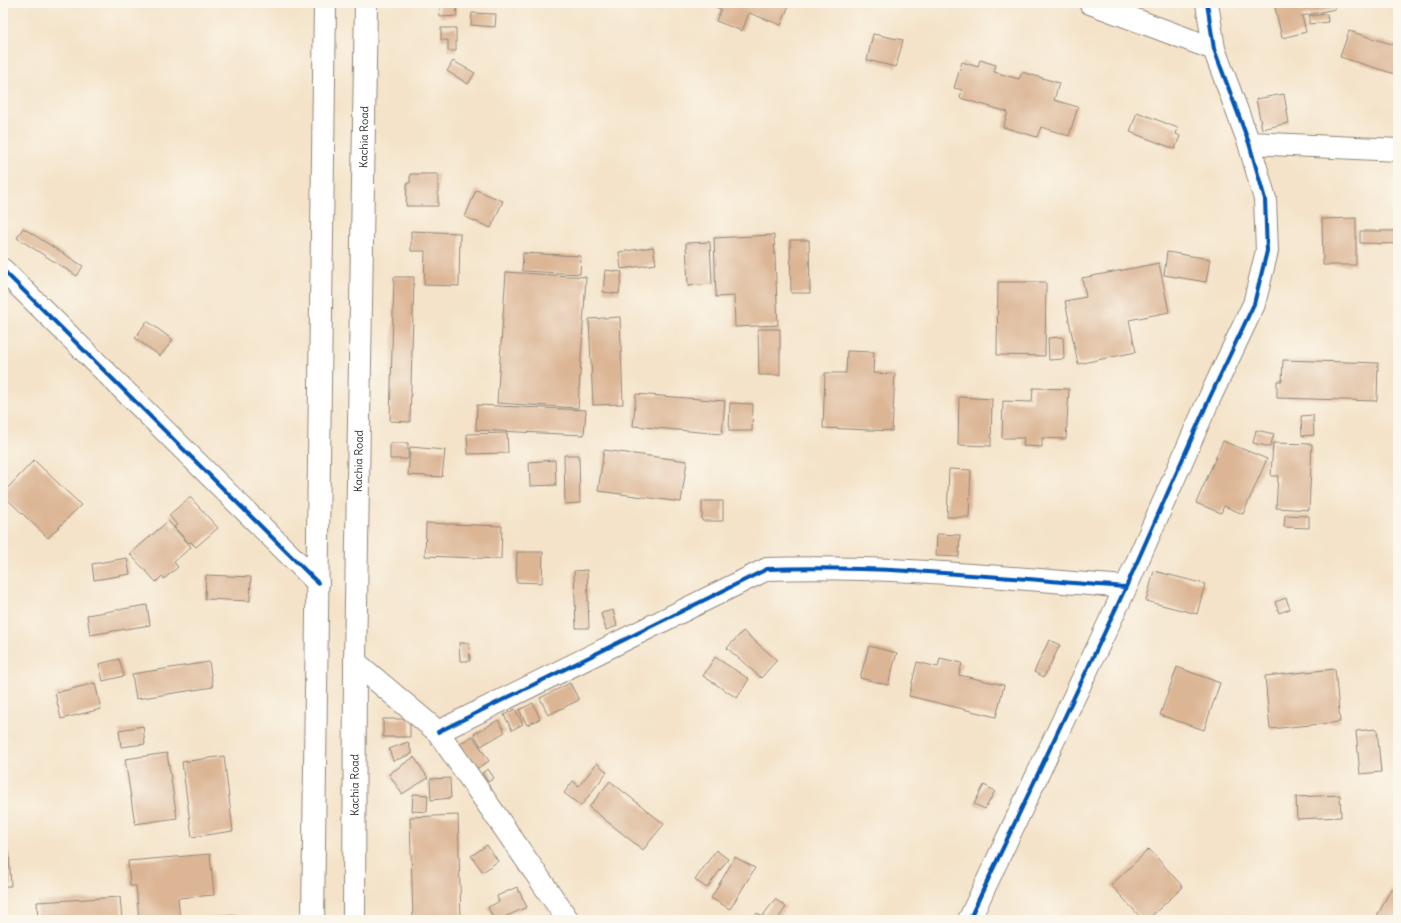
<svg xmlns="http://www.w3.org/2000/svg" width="1401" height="923" font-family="Delius,sans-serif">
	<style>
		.building { fill: #dcb594 }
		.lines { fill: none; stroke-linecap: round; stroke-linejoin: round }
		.minor-casing { stroke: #90877a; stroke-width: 24 }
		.major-casing { stroke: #90877a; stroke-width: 24 }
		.minor { stroke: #fff; stroke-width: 22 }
		.major { stroke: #fff; stroke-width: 22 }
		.cycleway-casing { stroke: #fbf7ec; stroke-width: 6 }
		.cycleway { stroke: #0057b8; stroke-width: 4 }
		.labels { text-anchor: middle; stroke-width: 3; stroke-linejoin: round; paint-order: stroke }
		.street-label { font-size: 11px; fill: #2b2b2b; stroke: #fbf7ec }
	</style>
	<rect width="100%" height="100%" fill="#fbf7ec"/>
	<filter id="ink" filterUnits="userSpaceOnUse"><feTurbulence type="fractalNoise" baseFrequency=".025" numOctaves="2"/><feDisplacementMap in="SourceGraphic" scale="8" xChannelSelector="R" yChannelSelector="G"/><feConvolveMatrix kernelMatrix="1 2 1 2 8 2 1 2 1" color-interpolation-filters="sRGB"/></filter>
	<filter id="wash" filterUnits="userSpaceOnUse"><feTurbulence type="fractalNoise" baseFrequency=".012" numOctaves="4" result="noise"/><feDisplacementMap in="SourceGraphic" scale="16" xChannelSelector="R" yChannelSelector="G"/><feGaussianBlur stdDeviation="0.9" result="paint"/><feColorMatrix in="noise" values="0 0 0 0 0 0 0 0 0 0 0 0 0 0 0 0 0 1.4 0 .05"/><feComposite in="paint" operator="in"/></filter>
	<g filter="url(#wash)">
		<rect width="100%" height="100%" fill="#f4e3c9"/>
		<g id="blocks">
			<path class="building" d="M439,3H456L457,16L440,17Z
				M705,3H790L781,25L749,13L742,31L716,21L721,9Z
				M1274,3H1334L1335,9L1302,16L1306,32L1282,38Z
				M472,13L496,14L495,27L471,25Z
				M1327,14L1328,22L1309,24V16Z
				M441,28H456V51H448V40H441Z
				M1349,31L1398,46V75L1340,57Z
				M873,34L903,40L896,67L867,60Z
				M980,60L996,65L994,72L1019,79L1022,72L1059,83L1054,100L1078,107L1069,136L1041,127L1037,137L1003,127L1008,112L960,98L962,90L954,88L962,62L978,67Z
				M453,61L475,73L468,84L447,71Z
				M1284,94L1289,123L1262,129L1256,99Z
				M1137,112L1178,128L1176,134L1180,136L1175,149L1130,132Z
				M410,174H438V206H406L407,183H410Z
				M476,190L503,201L491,228L465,217Z
				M1356,218V265H1323L1322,219Z
				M23,228L83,266L77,276L17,238Z
				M411,231L460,233L459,286L424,285L425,251H411Z
				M1360,231H1398V244L1360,243Z
				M774,235L778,325L735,327L734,296L716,297L714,238Z
				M790,240H809L810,293H791Z
				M710,242L712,284L688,286L686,243Z
				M653,247L656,264L621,269L619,252Z
				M1167,252L1210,259L1206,282L1164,275Z
				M523,253L581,256L580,274L522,271Z
				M1159,263L1169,312L1129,320L1136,352L1078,364L1065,301L1086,297L1082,278Z
				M605,270L622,272L619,294L603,292Z
				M506,272L586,277L578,408L497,403Z
				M394,277H414L410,422L390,421Z
				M998,282H1046L1045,356L997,355Z
				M620,317L623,404L593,405L589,319Z
				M147,321L173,340L160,356L135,338Z
				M758,329H780V375H759Z
				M1063,337L1064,359L1049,360L1048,338Z
				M847,351L874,352L873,373L895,374L892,431L823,428L825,373H846Z
				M1283,360L1378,363L1377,401L1277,398V381H1282Z
				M1033,388L1069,389L1066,439L1042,438V447L1023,446L1024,438H1002L1003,401L1032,402Z
				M636,394L725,401L722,434L633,426Z
				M959,397L992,399L991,446L958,445Z
				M730,403L753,404L752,431H729Z
				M477,405L586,410L584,435L476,430Z
				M1313,415L1314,435L1302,436L1301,416Z
				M1256,430L1274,434L1270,447L1253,443Z
				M507,433L508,453L468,454L467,434Z
				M1223,441L1267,459L1243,514L1224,506L1221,513L1196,503Z
				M390,443H408V459H390Z
				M1273,443L1312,444L1309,510L1276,508L1278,476H1271Z
				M410,447L445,450L442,477L408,475Z
				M604,450L687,461L681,502L598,491Z
				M564,455H579L580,503L565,504Z
				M34,460L81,505L48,538L3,495V493Z
				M555,460L556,485L530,486L529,462Z
				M949,469L971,470L969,517H947Z
				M190,497L218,528L196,547L191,542L189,543L174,527L177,525L169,515Z
				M702,501H723V521H702Z
				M1285,515L1309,516V528L1284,527Z
				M168,521L191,547L174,562L178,567L164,579L162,576L156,582L130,554Z
				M426,523L502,526L501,559L425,556Z
				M937,534L960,535L959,557L936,556Z
				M517,552H543L542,583L516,582Z
				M127,558L130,574L94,580L92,564Z
				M587,570L589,628H576L574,571Z
				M1154,571L1205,584L1197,614L1146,601Z
				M206,575L251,577L250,601L205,599Z
				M1286,598L1290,609L1279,613L1275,602Z
				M147,605L150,625L90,635L87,615Z
				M613,610L617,626L606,630L601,613Z
				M743,631L777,660L761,678L727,648Z
				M1049,640L1060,645L1044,677L1034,672Z
				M459,643H469L470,661H460Z
				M869,646L897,653L888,685L860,678Z
				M715,657L749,679L737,698L703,676Z
				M940,658L962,663L959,675L1004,685L996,717L909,696L917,662L938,667Z
				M119,659L124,676L103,681L99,664Z
				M209,662L213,687L136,699L132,674Z
				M1177,667L1220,683L1204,730L1160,715Z
				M1335,669L1340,722L1270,729L1265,676Z
				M95,683L101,709L61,719L55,693Z
				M570,683L579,700L548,715L540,698Z
				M533,703L540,719L527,725L519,710Z
				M515,709L523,724L512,730L504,715Z
				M383,719H410V737H383Z
				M498,720L505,732L481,746L474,734Z
				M143,726L145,744L121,747L119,730Z
				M1377,729L1381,772L1360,774L1356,731Z
				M473,736L489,761L476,769L460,743Z
				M408,742L412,754L393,761L389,749Z
				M167,753L177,818L135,824L125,759Z
				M224,756L233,831L192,837L182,762Z
				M414,757L428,778L402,794L389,774Z
				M597,763L607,772L581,806L564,793L573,781L579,786Z
				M488,769L494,778L488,782L482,773Z
				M450,778L451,798L431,800L430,779Z
				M610,781L664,824L643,850L589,807Z
				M984,785L995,791L985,809L974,804Z
				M413,794L428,795L427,812L412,811Z
				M1340,795L1341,817L1297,819L1296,797Z
				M458,815L461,920H413L410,817Z
				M487,845L498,861L483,872L471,856Z
				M1149,849L1183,887L1147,920H1143L1111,885Z
				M716,850L728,859L707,888L695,880Z
				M3,852H9L11,886H3Z
				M210,854L214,895L178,898L180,920H139L136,886H130L128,861Z
				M735,857L755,868L730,909L711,898Z
				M517,887L527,907L498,920H494L488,907L499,902L497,896Z
				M1391,889L1398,893V920H1375Z
				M120,897L122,920H38L37,902Z
				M775,899L786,907L778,919L779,920H753L757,913L762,917Z
				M236,915V920H189V919Z"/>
		</g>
	</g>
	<g filter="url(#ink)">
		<use href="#blocks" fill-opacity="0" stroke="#90877a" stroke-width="1"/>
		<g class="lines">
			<g class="minor-casing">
				<path id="minor" d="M1090,3L1214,49
					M1249,143L1398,150
					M3,270L318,583
					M355,662L438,732L568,920
					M438,732L767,569C887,565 1007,578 1126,587
					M969,920L1126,587L1210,397L1254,304L1267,251L1265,199L1249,143L1214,49L1207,3"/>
			</g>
			<g class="major-casing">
				<g id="major">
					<path d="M313,920L325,3"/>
					<path id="s1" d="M354,920L355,662L366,3"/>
				</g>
			</g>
			<use href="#minor" class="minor"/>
			<use href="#major" class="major"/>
			<g class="cycleway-casing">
				<path id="cycleway" d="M3,270L318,583
					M438,732L767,569C887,565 1007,578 1126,587
					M969,920L1126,587L1210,397L1254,304L1267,251L1265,199L1249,143L1214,49L1207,3"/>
			</g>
			<use href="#cycleway" class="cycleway"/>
		</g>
	</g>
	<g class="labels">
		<g class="street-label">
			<text dy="4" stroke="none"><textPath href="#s1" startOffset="783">Kachia Road</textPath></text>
			<text dy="4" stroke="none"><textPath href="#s1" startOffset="459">Kachia Road</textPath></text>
			<text dy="4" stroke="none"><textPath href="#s1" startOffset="135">Kachia Road</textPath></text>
		</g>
	</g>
	<rect width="1401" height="923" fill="none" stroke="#fbf7ec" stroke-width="16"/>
</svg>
